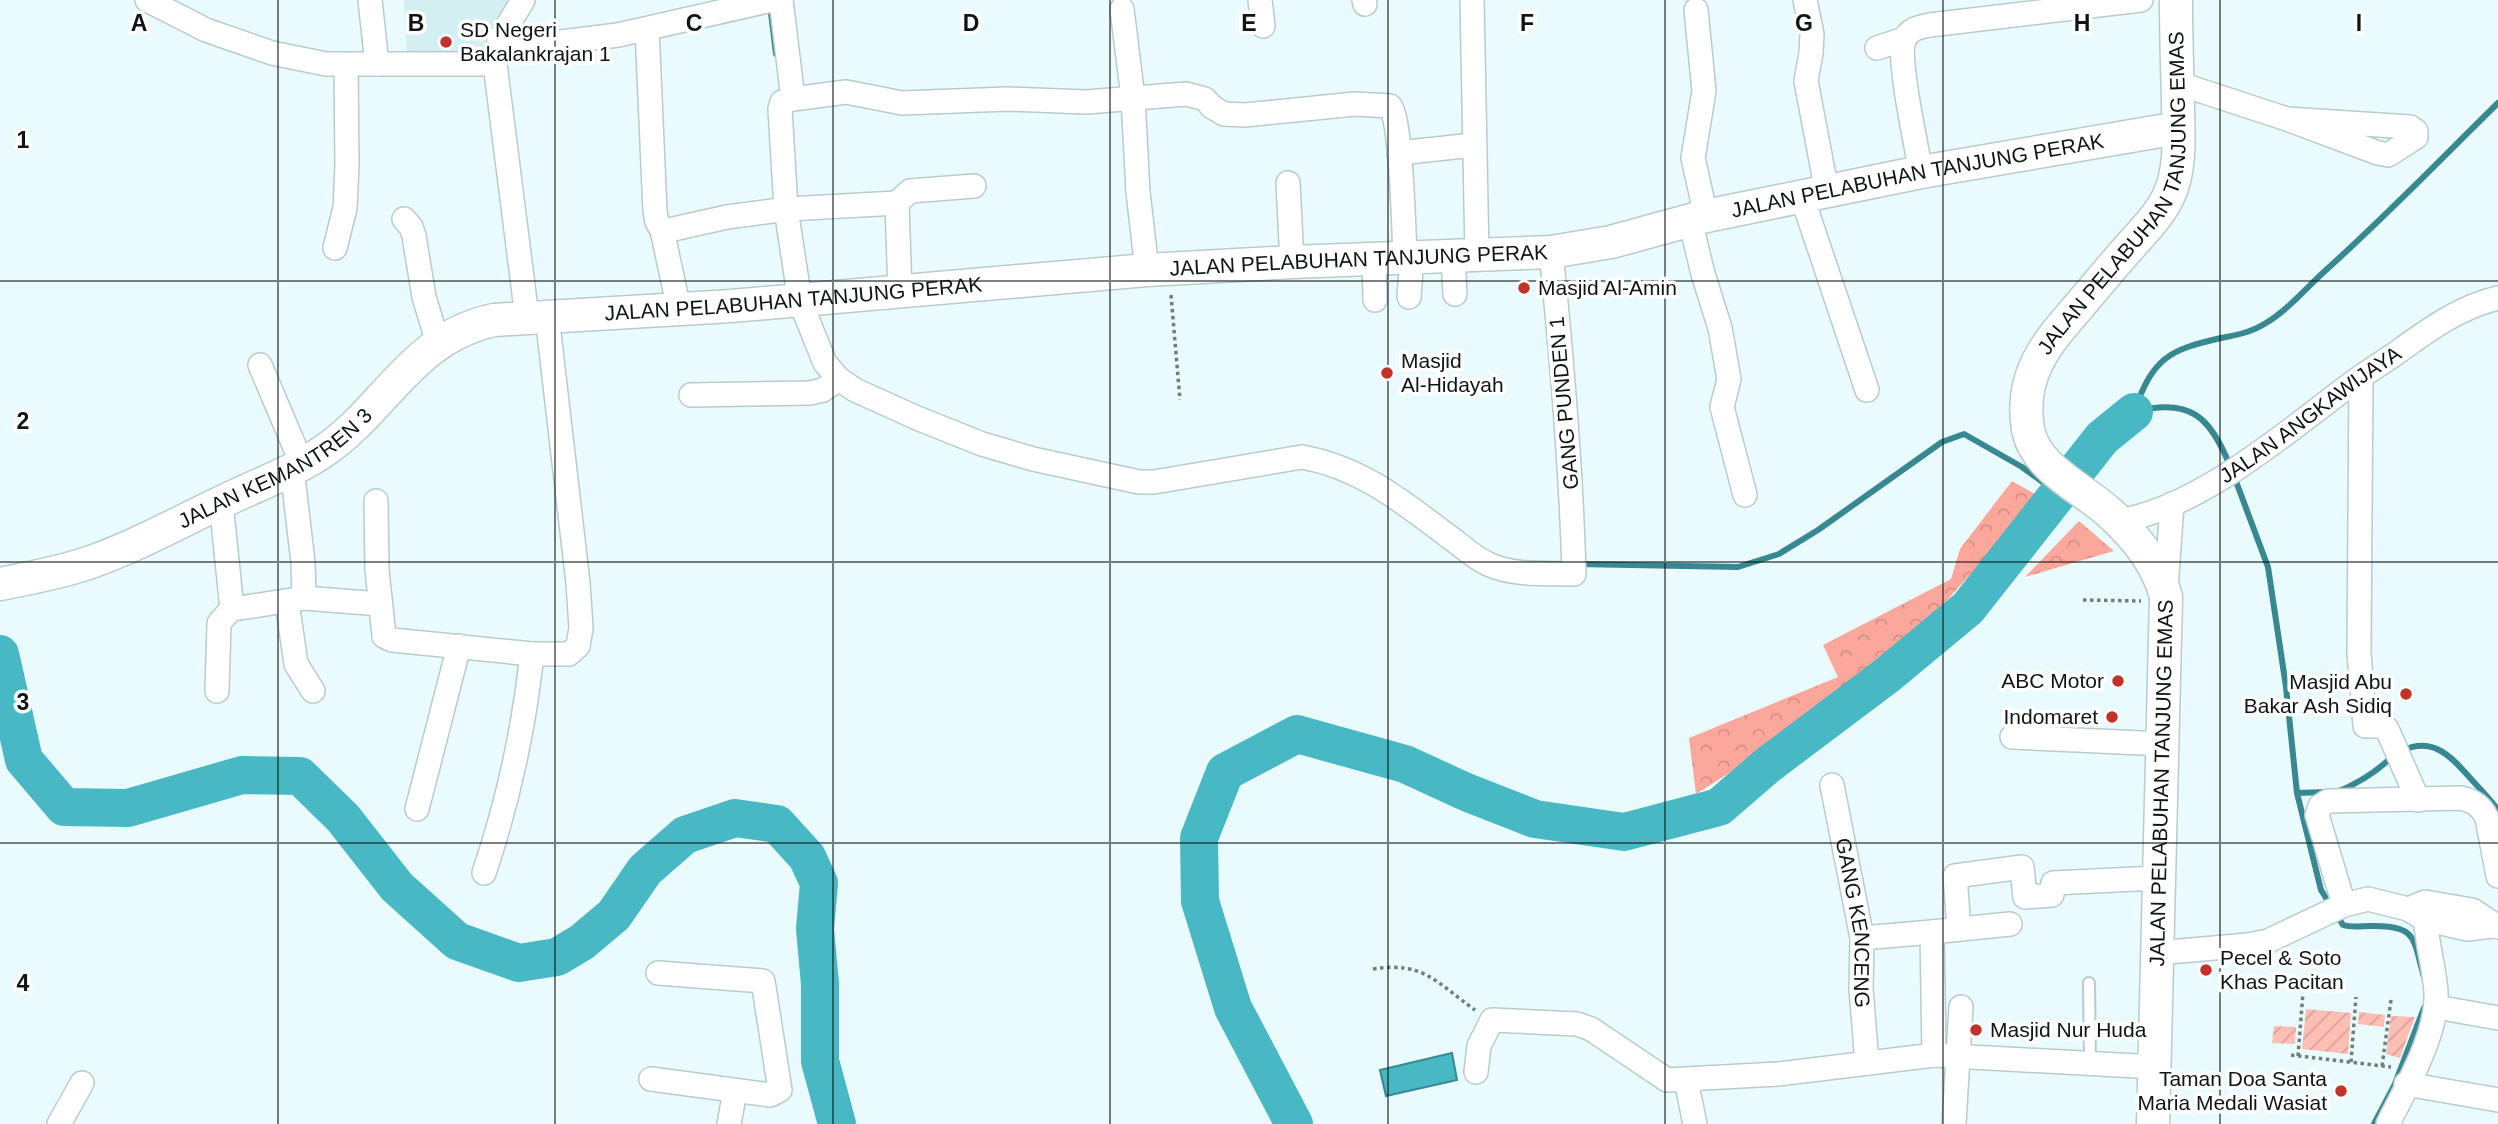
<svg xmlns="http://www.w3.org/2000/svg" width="2498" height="1124" font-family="Arial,sans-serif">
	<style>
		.built { fill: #d3eff1 }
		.forest { fill: url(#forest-crowns) }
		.garden { fill: url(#garden-furrows) }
		.water { fill: #48b9c4; stroke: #378890; stroke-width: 2 }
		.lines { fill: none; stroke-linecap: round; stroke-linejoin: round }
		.stream { stroke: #378890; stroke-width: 6 }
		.river { stroke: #48b9c4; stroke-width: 38 }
		.lane-casing { stroke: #bacbcd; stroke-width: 14 }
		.street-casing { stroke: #bacbcd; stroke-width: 26 }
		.secondary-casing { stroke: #bacbcd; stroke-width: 35 }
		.path { stroke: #727e7e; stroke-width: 3.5; stroke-dasharray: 3.5 3.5; stroke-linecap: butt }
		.lane { stroke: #fff; stroke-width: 10 }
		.street { stroke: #fff; stroke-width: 23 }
		.secondary { stroke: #fff; stroke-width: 32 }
		.grid { fill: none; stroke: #0f1515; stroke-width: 2; stroke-opacity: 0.55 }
		.poi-dot { fill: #c0322a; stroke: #fff; stroke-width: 2.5 }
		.labels { text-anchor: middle; stroke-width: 7; stroke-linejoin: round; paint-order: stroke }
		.poi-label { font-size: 21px; fill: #0f1515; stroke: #fff; text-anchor: start }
		.street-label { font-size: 21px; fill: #0f1515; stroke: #fff }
		.grid-label { font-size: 23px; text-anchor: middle; font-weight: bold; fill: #0f1515; stroke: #fff; stroke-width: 7; stroke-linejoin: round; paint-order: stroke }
	</style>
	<defs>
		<pattern id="forest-crowns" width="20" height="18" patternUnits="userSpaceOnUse" patternTransform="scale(1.75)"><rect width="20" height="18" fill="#fba79b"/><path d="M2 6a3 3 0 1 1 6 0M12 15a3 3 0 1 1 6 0" fill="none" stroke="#d68f85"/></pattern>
		<pattern id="garden-furrows" width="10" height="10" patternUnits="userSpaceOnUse" patternTransform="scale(1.75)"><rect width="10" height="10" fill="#fdbeb4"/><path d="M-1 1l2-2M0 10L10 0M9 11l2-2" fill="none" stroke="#d8a29a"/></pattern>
	</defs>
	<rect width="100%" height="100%" fill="#e9fbfc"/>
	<path class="built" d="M404,0H512L501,25L485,26V58H407Z"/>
	<path class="forest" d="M2012,481L2040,497L1941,607L1769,748L1696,794L1689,738L1838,677L1823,645L1951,579L1960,549Z
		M2079,521L2114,551L2025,577Z"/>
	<path class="garden" d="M2306,1009L2351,1013L2348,1054L2302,1049Z
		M2359,1012L2385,1015L2384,1027L2358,1024Z
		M2391,1016L2415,1017L2400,1058L2386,1054Z
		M2274,1026L2296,1027L2295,1044L2272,1043Z"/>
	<path class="water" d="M1452,1053L1457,1080L1386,1096L1380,1070Z"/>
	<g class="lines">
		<path class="stream" d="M770,5L776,54
			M2134,412C2189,397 2210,416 2230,466
			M2134,412C2153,358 2168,350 2221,338C2237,335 2252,332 2266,323C2288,310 2307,287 2326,270C2385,217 2441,159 2498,103
			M2234,476L2268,567L2286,687L2297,793L2321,890L2343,925C2352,928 2362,926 2371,926C2417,925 2413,938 2424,977
			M1577,564L1738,567L1779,554L1818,530L1942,442L1964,434L2022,467L2059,494
			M2401,751C2434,735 2452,758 2472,780C2481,790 2490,799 2498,810
			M2337,792C2359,783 2375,773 2392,757
			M2297,793L2326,792
			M2374,1124L2394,1086L2424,1008"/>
		<path class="river" d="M0,654L24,760L64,807L128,808L242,775L300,776L343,818L397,887L457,941L519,963L557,957L582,942L614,915L645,870L685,835L735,818L777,824L807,857L819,883L815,929L820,984V1061L837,1124
			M1294,1124L1233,1008L1200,901L1199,838L1225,772L1297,734L1405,764L1466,792L1535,819L1624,832L1719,807L1769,764L1886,676L1968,608L2102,438L2134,412"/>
		<g class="lane-casing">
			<path id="lane" d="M2089,983L2090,1063"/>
		</g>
		<g class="street-casing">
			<g id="street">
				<path d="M147,0L206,30L272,53L326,64H495"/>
				<path d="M370,0L377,64"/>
				<path d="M523,0L499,40L495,64L527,317"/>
				<path d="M781,0L793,99L782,102L780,109L786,209L800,301L825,363L839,379L855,390L917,418L982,444L1033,459L1139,482H1154L1302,457C1360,467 1403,502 1448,536C1461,545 1474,558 1488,564C1513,576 1547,573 1574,574C1571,466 1562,359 1551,252"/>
				<path d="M1260,0L1263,26"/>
				<path d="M1364,0L1365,4"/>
				<path d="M1472,0L1477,256"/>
				<path d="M1805,0L1812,34L1811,53L1806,81L1827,192"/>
				<path d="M1122,9L1133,98L1138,192L1147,270"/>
				<path d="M1696,10L1704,91L1693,158L1706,216"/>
				<path d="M647,29L655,211L657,222L662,230H669L727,217L788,209L897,203"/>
				<path d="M1877,48L1904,39"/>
				<path d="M496,50L618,35L772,0"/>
				<path d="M2177,83L2287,119L2378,153L2388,155L2416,137V131L2410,127L2287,119"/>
				<path d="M793,99L846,92L902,103L1008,99L1086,102L1186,94L1205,99L1212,107L1224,114L1245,115L1355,104L1390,106C1401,116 1404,234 1405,257"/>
				<path d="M1399,153L1473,145"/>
				<path d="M1921,172C1917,149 1897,58 1904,41C1908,29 1919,27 1930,25L2141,0"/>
				<path d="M1288,183L1292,262"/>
				<path d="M1802,197L1867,390"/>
				<path d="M404,219L411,227L414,236L424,297L438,343"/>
				<path d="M1690,220L1703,274L1720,328L1729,379L1722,407L1745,495"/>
				<path d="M662,230L679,309"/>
				<path d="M335,248L345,208L347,165L346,65"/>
				<path d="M1453,256L1455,294"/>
				<path d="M1374,259L1375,300"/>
				<path d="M900,292L897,203L910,191L974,186"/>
				<path d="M1409,297L1412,257"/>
				<path d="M260,365L302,464"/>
				<path d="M2361,377L2359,653L2365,726H2384L2387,729L2418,800"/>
				<path d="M691,395L810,393L823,390L839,379"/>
				<path d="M292,469L303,562L304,598"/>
				<path d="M376,501L377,570L384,636L392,640L532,654H569L578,646L581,628L578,583L547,316"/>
				<path d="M221,502L231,600L234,606L240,608L304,598L380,604"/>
				<path id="s1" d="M2118,521C2197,509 2283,435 2347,387C2362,375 2379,365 2395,354C2427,331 2459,307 2498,298"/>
				<path d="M2166,589L2172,504"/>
				<path d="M287,602L296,664L313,691"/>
				<path d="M217,691L219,623L234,606"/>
				<path d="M2012,737L2164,744"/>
				<path id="s2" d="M1832,785L1862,938L1861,989L1867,1063"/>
				<path d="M417,809L459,646"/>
				<path d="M484,873C508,802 524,728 532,654"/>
				<path d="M2344,905L2317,815L2320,806L2328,801L2461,798C2474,801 2481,806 2487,818L2498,876"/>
				<path d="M2411,908L2425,902L2472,910L2498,927"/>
				<path d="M1959,929L1955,876L2022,867L2025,897L2052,895L2053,883L2157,878"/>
				<path d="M1862,938L1932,932"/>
				<path d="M2157,953L2248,945L2268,941L2344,905L2368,899L2408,909L2424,919L2467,929L2493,926"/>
				<path d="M2436,1007L2498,1018"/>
				<path d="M1934,1055L1932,932L2010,924"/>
				<path d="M1476,1072L1479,1046L1492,1020L1577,1024L1591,1029L1667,1080L1778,1074L1934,1055L2155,1067"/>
				<path d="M651,1079L770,1095L780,1090L763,981L658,973"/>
				<path d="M1686,1080L1695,1124"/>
				<path d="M2406,1084L2498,1100"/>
				<path d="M59,1124L82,1083"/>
				<path d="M729,1124L735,1091"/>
				<path d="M1954,1124L1961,1007"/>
				<path d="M2388,1124C2406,1087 2438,1034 2436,992C2434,963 2424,935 2425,906"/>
			</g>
		</g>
		<g class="secondary-casing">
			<g id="secondary">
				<path id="s3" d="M0,584C29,578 59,573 88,563C135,547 179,522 224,501C257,485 293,472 324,451C387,408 411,338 494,320L731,306L1147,270L1292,262L1551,252L1611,242L1706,216L1921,172L2178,128"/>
				<path id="s4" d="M2153,1124L2166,597C2158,564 2136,537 2111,514C2083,488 2035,469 2028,429C2019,375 2046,344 2079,306C2097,285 2115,263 2134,242C2147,227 2161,213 2169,195C2182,167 2178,131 2178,101C2177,67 2176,34 2176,0"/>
			</g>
		</g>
		<path class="path" d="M1171,295L1180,400
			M2083,600L2141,601
			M1373,969C1424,961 1437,983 1475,1010
			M2291,1055L2391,1067
			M2298,1056L2303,993
			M2351,1062L2356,997
			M2382,1066L2391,1000"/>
		<use href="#lane" class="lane"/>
		<use href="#street" class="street"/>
		<use href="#secondary" class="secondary"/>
	</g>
	<path class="grid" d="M278,0V1124M555,0V1124M833,0V1124M1110,0V1124M1388,0V1124M1665,0V1124M1943,0V1124M2220,0V1124M0,281H2498M0,562H2498M0,843H2498"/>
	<g class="poi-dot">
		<circle cx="446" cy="42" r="7"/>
		<circle cx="1524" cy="288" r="7"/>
		<circle cx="1387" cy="373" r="7"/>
		<circle cx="2118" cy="681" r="7"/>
		<circle cx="2406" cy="694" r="7"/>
		<circle cx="2112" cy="717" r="7"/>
		<circle cx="2206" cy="970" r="7"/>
		<circle cx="1976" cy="1030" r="7"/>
		<circle cx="2341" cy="1091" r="7"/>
	</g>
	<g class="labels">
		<g class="poi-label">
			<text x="460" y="37">SD Negeri<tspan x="460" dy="24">Bakalankrajan 1</tspan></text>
			<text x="1538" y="295">Masjid Al-Amin</text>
			<text x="1401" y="368">Masjid<tspan x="1401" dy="24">Al-Hidayah</tspan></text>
			<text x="2104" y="688" text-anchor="end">ABC Motor</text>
			<text x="2392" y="689" text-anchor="end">Masjid Abu<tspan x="2392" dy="24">Bakar Ash Sidiq</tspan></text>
			<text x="2098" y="724" text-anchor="end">Indomaret</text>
			<text x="2220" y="965">Pecel &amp; Soto<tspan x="2220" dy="24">Khas Pacitan</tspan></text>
			<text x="1990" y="1037">Masjid Nur Huda</text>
			<text x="2327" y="1086" text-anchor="end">Taman Doa Santa<tspan x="2327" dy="24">Maria Medali Wasiat</tspan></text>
		</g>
		<g class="street-label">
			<text dy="7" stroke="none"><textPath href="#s3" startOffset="2004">JALAN PELABUHAN TANJUNG PERAK</textPath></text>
			<text dy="7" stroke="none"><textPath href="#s4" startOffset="1013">JALAN PELABUHAN TANJUNG EMAS</textPath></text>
			<text dy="7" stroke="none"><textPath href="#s3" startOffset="1437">JALAN PELABUHAN TANJUNG PERAK</textPath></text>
			<text dy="7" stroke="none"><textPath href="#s3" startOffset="870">JALAN PELABUHAN TANJUNG PERAK</textPath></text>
			<text transform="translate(1564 403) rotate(-95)" y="7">GANG PUNDEN 1</text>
			<text dy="7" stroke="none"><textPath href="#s1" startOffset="222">JALAN ANGKAWIJAYA</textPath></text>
			<text dy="7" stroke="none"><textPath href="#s3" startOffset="301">JALAN KEMANTREN 3</textPath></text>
			<text dy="7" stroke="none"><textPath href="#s4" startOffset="341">JALAN PELABUHAN TANJUNG EMAS</textPath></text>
			<text dy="7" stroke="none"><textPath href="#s2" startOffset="140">GANG KENCENG</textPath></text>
		</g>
	</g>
	<g class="grid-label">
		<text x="139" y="31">A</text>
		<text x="416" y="31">B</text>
		<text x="694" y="31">C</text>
		<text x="971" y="31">D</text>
		<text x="1249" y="31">E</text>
		<text x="1527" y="31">F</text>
		<text x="1804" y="31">G</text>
		<text x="2082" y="31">H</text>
		<text x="2359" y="31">I</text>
		<text x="23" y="148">1</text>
		<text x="23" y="429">2</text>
		<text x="23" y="710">3</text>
		<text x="23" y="991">4</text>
	</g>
</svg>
